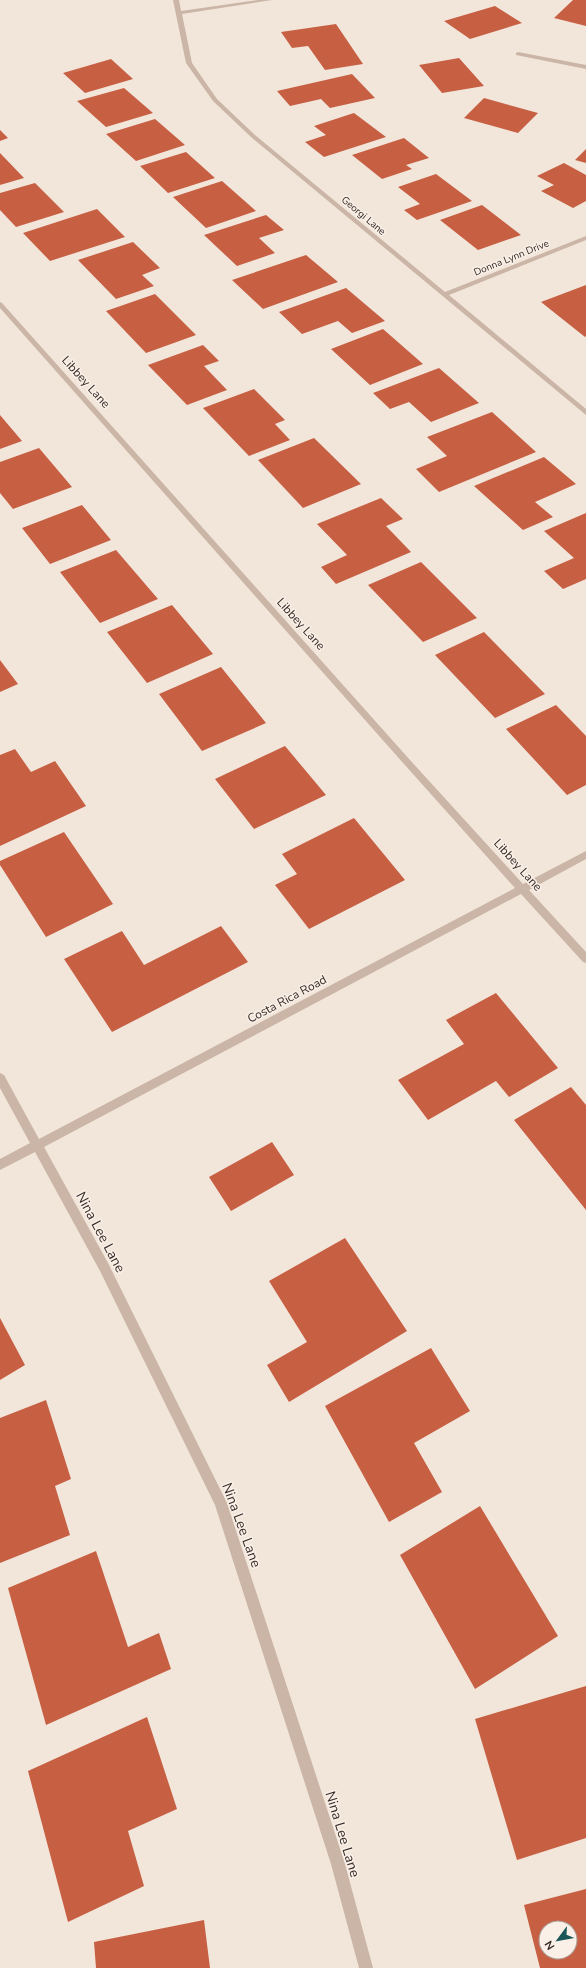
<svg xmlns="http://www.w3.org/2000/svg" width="586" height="1968" font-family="'Nunito Sans',sans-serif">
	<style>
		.building { fill: #c75f43; fill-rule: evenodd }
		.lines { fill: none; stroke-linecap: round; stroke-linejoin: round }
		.minor { fill: #cab5a6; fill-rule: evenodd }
		.labels { text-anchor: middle; stroke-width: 3; stroke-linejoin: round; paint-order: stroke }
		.far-street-label { font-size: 10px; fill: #362b27; stroke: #faf0e7 }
		.street-label { font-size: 12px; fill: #362b27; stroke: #faf0e7 }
		.near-street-label { font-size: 14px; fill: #362b27; stroke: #faf0e7 }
	</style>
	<rect width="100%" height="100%" fill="#f2e6db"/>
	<path class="building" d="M573,0H586V26L554,18Z
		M495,6L522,23L470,39L444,21Z
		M336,24L363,64L325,70L308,46L292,48L281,32Z
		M459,58L484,86L442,93L419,65Z
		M111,59L133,79L85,93L63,73Z
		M352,74L375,98L330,108L321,99L290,106L277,91Z
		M124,88L153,113L106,127L77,101Z
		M484,98L538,113L518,133L464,118Z
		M354,113L386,137L324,157L305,142L326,135L314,126Z
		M155,119L185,145L136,161L106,134Z
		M0,130L8,138L0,141Z
		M404,138L429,158L406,165L412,169L382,179L352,155Z
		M586,149V163L575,160Z
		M186,152L215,178L168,193L140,166Z
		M0,153L24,178L0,185Z
		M564,163L586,175V201L573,208L541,191L554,185L537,176Z
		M436,174L472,201L417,220L404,210L420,204L398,187Z
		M222,181L256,211L206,228L173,197Z
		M35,183L64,212L16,227L0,210V193Z
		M482,205L521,235L478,250L440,220Z
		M97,209L125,237L50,261L23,233Z
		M266,215L284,230L259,238L275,253L237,266L204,235Z
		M133,242L160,268L142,275L154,286L116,299L78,260Z
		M306,255L338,282L263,309L232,280Z
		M586,285V336L585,337L541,302Z
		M346,288L385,321L352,333L338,321L302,334L279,312Z
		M155,294L196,335L146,353L106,311Z
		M383,329L423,364L370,385L331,349Z
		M203,345L219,361L204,366L227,390L187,405L148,365Z
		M439,368L479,403L431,422L409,402L390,409L373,393Z
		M254,389L285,420L275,424L290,440L249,456L203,408Z
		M492,412L536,452L439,492L416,469L447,456L427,437Z
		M0,415L22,441L0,449Z
		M314,438L361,484L303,508L258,460Z
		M39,448L72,487L13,509L0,493V462Z
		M544,457L576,484L535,502L553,517L523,530L474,486Z
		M381,498L403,519L386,526L411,552L336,584L321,567L347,555L317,524Z
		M82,505L111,540L50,564L22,528Z
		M586,513V579L563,589L544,571L574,558L544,531Z
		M116,550L158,599L100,623L60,572Z
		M421,562L477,618L423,642L368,585Z
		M172,605L213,654L147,683L107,632Z
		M484,632L545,694L495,718L435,655Z
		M0,660L18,684L0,692Z
		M221,667L266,723L202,751L159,694Z
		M556,705L586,736V785L567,795L506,729Z
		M285,746L326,795L254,829L215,779Z
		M15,749L31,772L55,761L86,806L0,846V755Z
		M354,818L405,880L309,929L275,885L297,874L282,854Z
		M64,832L113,904L46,937L0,865V861Z
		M221,926L248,962L112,1032L64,959L122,931L144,965Z
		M496,993L558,1068L509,1097L496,1081L428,1120L398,1080L464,1044L446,1020Z
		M571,1087L586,1105V1210L514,1120Z
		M272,1142L294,1175L231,1211L209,1177Z
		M345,1238L407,1331L289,1402L267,1365L307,1342L269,1281Z
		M0,1318L25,1365L0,1380Z
		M431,1348L470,1411L414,1443L442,1492L389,1522L325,1406Z
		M46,1400L71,1479L55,1486L70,1535L0,1563V1418Z
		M480,1506L558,1636L475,1689L400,1555Z
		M96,1551L128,1647L159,1633L171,1669L46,1725L8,1588Z
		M586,1686V1838L517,1860L475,1719Z
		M147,1717L177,1809L128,1831L144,1886L68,1922L28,1771Z
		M586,1889V1968H540L524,1905ZM546,1928H570V1952H546Z
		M204,1920L210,1968H96L94,1942Z"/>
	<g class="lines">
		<path class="minor" d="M173,0H179L181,11L258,0H272L182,14L192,63L217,99L255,135L445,292L586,236V240L449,295L586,409V415L251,137L213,101L186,63Z
			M518,52L586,65V69L516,55V53Z
			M0,302L2,303L410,760L523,884L586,851V859L529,890L586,952V963L583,962L521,894L44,1147L108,1263L227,1503L345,1864L373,1968H359L331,1864L215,1505L100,1271L35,1152L0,1170V1159L30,1143L0,1088V1073L4,1075L39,1139L515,888L404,764L0,308Z"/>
	</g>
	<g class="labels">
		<g class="far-street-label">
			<text transform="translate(364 215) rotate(40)" y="4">Georgi Lane</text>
			<text transform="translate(511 257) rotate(-22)" y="4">Donna Lynn Drive</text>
		</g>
		<g class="street-label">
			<text transform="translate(86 382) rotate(48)" y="4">Libbey Lane</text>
			<text transform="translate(301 624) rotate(48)" y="4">Libbey Lane</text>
			<text transform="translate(518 865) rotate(48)" y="4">Libbey Lane</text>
			<text transform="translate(287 999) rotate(-28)" y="4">Costa Rica Road</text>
		</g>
		<g class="near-street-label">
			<text transform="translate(101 1232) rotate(62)" y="5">Nina Lee Lane</text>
			<text transform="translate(242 1525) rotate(70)" y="5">Nina Lee Lane</text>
			<text transform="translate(343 1834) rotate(73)" y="5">Nina Lee Lane</text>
		</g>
	</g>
	<g transform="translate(558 1940) rotate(238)"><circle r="19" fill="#faf0e7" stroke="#aca19a"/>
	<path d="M0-3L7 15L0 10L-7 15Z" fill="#1c5658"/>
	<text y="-6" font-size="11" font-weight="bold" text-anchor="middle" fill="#362b27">N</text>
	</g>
</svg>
